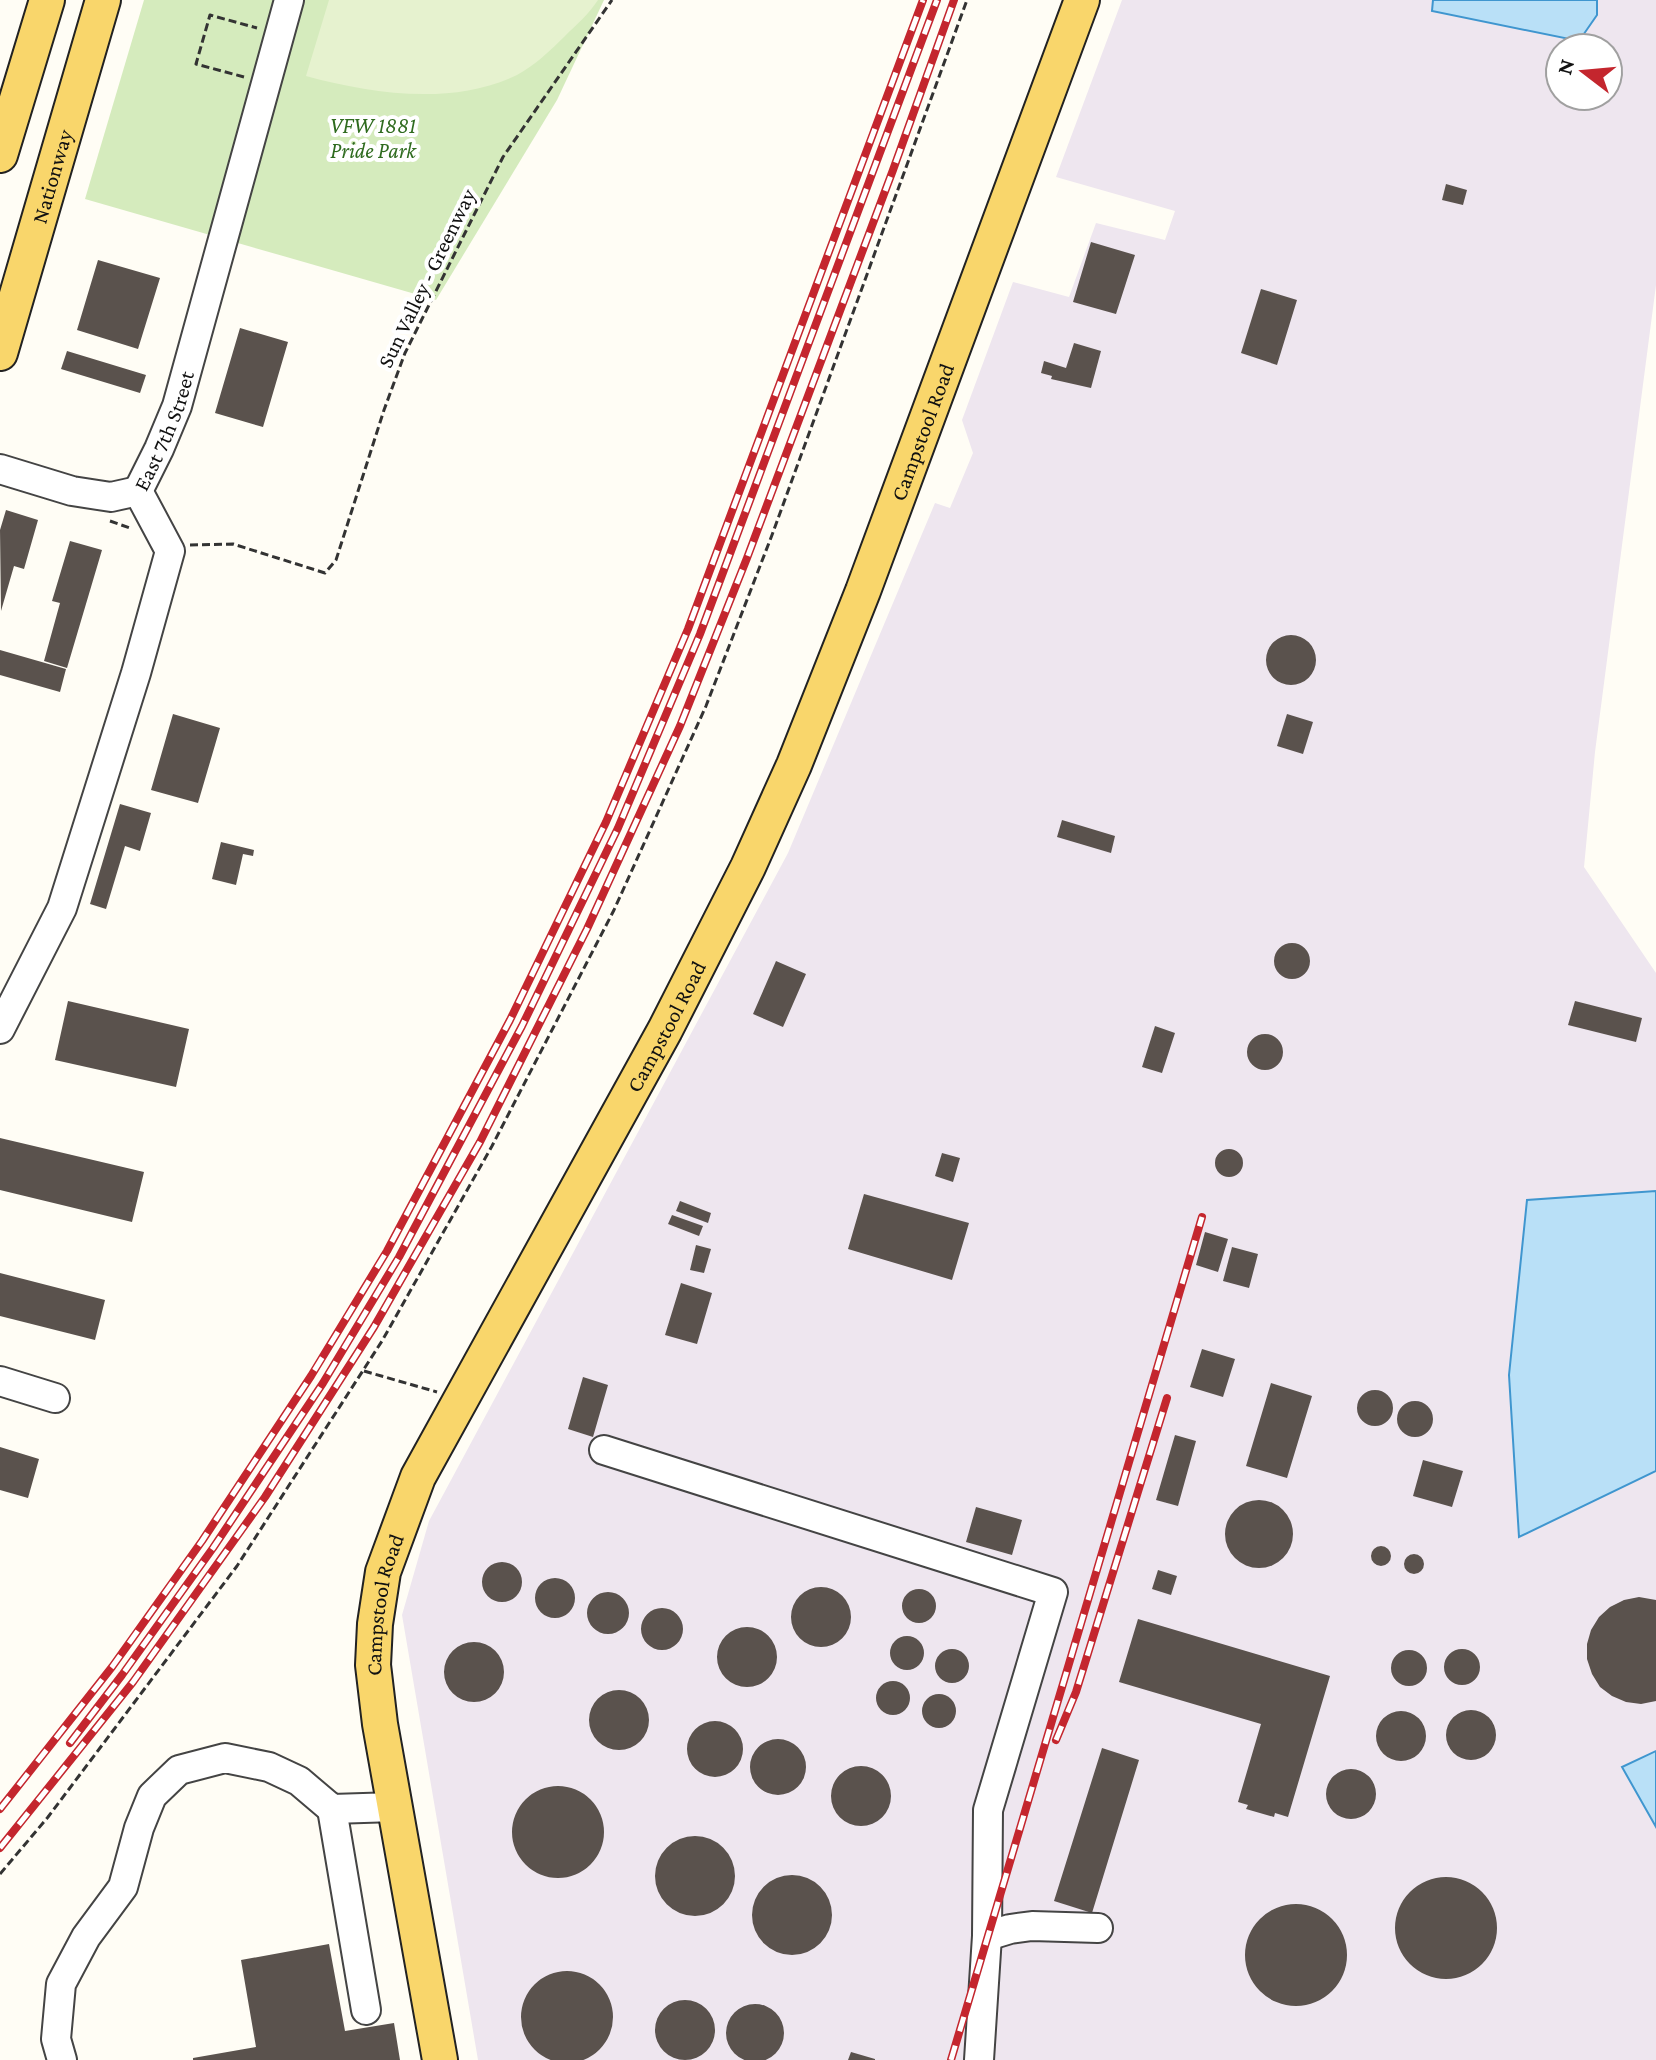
<svg xmlns="http://www.w3.org/2000/svg" width="1656" height="2060" font-family="'Crimson Pro',serif">
	<style>
		.industrial { fill: #eee6ef; fill-rule: evenodd }
		.green { fill: #d5ebbd }
		.pitch { fill: #e6f2cf }
		.water { fill: #b9e0f7; stroke: #3f96cf; stroke-width: 2 }
		.building { fill: #5a524d }
		.lines { fill: none; stroke-linecap: round; stroke-linejoin: round }
		.minor-casing { stroke: #444; stroke-width: 32 }
		.major-casing { stroke: #222; stroke-width: 38 }
		.path { stroke: #333; stroke-width: 3; stroke-dasharray: 8 4; stroke-linecap: butt }
		.minor { stroke: #fff; stroke-width: 28 }
		.major { stroke: #f9d66b; stroke-width: 34 }
		.rail-casing { stroke: #c4262e; stroke-width: 8 }
		.rail { stroke: #fff; stroke-width: 5; stroke-dasharray: 15; stroke-linecap: butt }
		.labels { text-anchor: middle; stroke-width: 8; stroke-linejoin: round; paint-order: stroke }
		.park-label { font-size: 22px; font-style: italic; fill: #2f6b1f; stroke: #fff }
		.street-label { font-size: 22px; fill: #111; stroke: #fff }
	</style>
	<rect width="100%" height="100%" fill="#fffdf5"/>
	<path class="industrial" d="M1122,0H1656V285L1595,752L1584,867L1656,973V2060H478L402,1615L429,1521L788,853L935,503L950,508L973,453L962,420L1013,282L1069,297L1096,223L1165,240L1175,211L1056,177ZM1560,48H1608V96H1560Z"/>
	<path class="green" d="M144,0H604L557,100L436,300L85,199Z"/>
	<path class="pitch" d="M329,0H598C589,14 576,25 565,36C551,50 534,66 517,75C453,106 372,94 306,76Z"/>
	<path class="water" d="M1433,0H1597V15L1579,41L1432,11Z
		M1656,1191V1471L1519,1537L1509,1375L1527,1200Z
		M1656,1751V1827L1622,1767Z"/>
	<path class="building" d="M1446,184L1467,190L1463,205L1442,200Z
		M1091,242L1135,255L1116,314L1073,302Z
		M98,260L160,278L138,349L77,330Z
		M1261,289L1297,300L1277,365L1241,353Z
		M240,328L288,342L263,427L215,413Z
		M1074,343L1101,351L1091,388L1051,379L1052,376L1041,373L1044,361L1066,368Z
		M67,351L146,375L140,393L61,369Z
		M6,510L38,520L24,569L14,566L1,611L0,530Z
		M70,541L102,550L67,668L44,661L60,603L52,601Z
		M1266 660a25 25 0 1 1 50 0a25 25 0 1 1-50 0Z
		M0,650L66,669L60,692L0,675Z
		M173,714L220,728L198,803L151,790Z
		M1287,714L1313,722L1303,754L1277,746Z
		M120,804L151,813L140,851L125,846L106,909L90,904Z
		M1062,820L1115,836L1111,853L1057,837Z
		M221,842L254,850L253,856L243,854L236,885L212,879Z
		M1274 961a18 18 0 1 1 36 0a18 18 0 1 1-36 0Z
		M776,961L806,974L783,1027L753,1014Z
		M68,1001L189,1029L176,1087L55,1060Z
		M1575,1001L1642,1018L1636,1042L1568,1025Z
		M1155,1026L1175,1033L1162,1073L1142,1067Z
		M1247 1052a18 18 0 1 1 36 0a18 18 0 1 1-36 0Z
		M0,1138L144,1172L132,1222L0,1190Z
		M1215 1163a14 14 0 1 1 28 0a14 14 0 1 1-28 0Z
		M942,1153L960,1158L953,1182L935,1176Z
		M864,1194L969,1223L952,1280L848,1249Z
		M680,1201L711,1213L708,1223L676,1211Z
		M672,1215L703,1226L699,1236L668,1224Z
		M1205,1232L1228,1239L1218,1272L1196,1265Z
		M696,1245L711,1249L704,1273L690,1270Z
		M1232,1247L1258,1254L1249,1288L1223,1281Z
		M0,1273L105,1300L95,1340L0,1316Z
		M681,1283L712,1293L697,1344L665,1335Z
		M1202,1349L1235,1359L1223,1397L1190,1387Z
		M583,1377L608,1385L593,1437L568,1429Z
		M1271,1383L1312,1396L1287,1478L1246,1466Z
		M1357 1408a18 18 0 1 1 36 0a18 18 0 1 1-36 0Z
		M1397 1419a18 18 0 1 1 36 0a18 18 0 1 1-36 0Z
		M1175,1435L1196,1441L1178,1506L1156,1500Z
		M0,1447L39,1459L28,1498L0,1490Z
		M1423,1460L1463,1471L1452,1507L1413,1496Z
		M1225 1534a34 34 0 1 1 68 0a34 34 0 1 1-68 0Z
		M976,1507L1022,1520L1012,1555L966,1542Z
		M1371 1556a10 10 0 1 1 20 0a10 10 0 1 1-20 0Z
		M1404 1564a10 10 0 1 1 20 0a10 10 0 1 1-20 0Z
		M482 1582a20 20 0 1 1 40 0a20 20 0 1 1-40 0Z
		M1158,1570L1177,1576L1171,1595L1152,1589Z
		M535 1598a20 20 0 1 1 40 0a20 20 0 1 1-40 0Z
		M791 1617a30 30 0 1 1 60 0a30 30 0 1 1-60 0Z
		M902 1606a17 17 0 1 1 34 0a17 17 0 1 1-34 0Z
		M587 1613a21 21 0 1 1 42 0a21 21 0 1 1-42 0Z
		M1639,1597L1656,1600V1701L1641,1704L1626,1702L1612,1696L1600,1687L1592,1674L1587,1659V1644L1591,1630L1599,1617L1610,1607L1624,1600Z
		M641 1629a21 21 0 1 1 42 0a21 21 0 1 1-42 0Z
		M1138,1619L1330,1676L1288,1817L1275,1813L1274,1817L1246,1809L1248,1805L1238,1802L1261,1724L1119,1682Z
		M717 1657a30 30 0 1 1 60 0a30 30 0 1 1-60 0Z
		M890 1653a17 17 0 1 1 34 0a17 17 0 1 1-34 0Z
		M444 1672a30 30 0 1 1 60 0a30 30 0 1 1-60 0Z
		M935 1666a17 17 0 1 1 34 0a17 17 0 1 1-34 0Z
		M1444 1667a18 18 0 1 1 36 0a18 18 0 1 1-36 0Z
		M1391 1668a18 18 0 1 1 36 0a18 18 0 1 1-36 0Z
		M876 1698a17 17 0 1 1 34 0a17 17 0 1 1-34 0Z
		M589 1720a30 30 0 1 1 60 0a30 30 0 1 1-60 0Z
		M922 1711a17 17 0 1 1 34 0a17 17 0 1 1-34 0Z
		M1446 1735a25 25 0 1 1 50 0a25 25 0 1 1-50 0Z
		M1376 1736a25 25 0 1 1 50 0a25 25 0 1 1-50 0Z
		M687 1749a28 28 0 1 1 56 0a28 28 0 1 1-56 0Z
		M750 1767a28 28 0 1 1 56 0a28 28 0 1 1-56 0Z
		M1102,1748L1139,1760L1092,1913L1054,1901Z
		M831 1796a30 30 0 1 1 60 0a30 30 0 1 1-60 0Z
		M1326 1794a25 25 0 1 1 50 0a25 25 0 1 1-50 0Z
		M512 1832a46 46 0 1 1 92 0a46 46 0 1 1-92 0Z
		M655 1876a40 40 0 1 1 80 0a40 40 0 1 1-80 0Z
		M752 1915a40 40 0 1 1 80 0a40 40 0 1 1-80 0Z
		M1395 1928a51 51 0 1 1 102 0a51 51 0 1 1-102 0Z
		M1245 1955a51 51 0 1 1 102 0a51 51 0 1 1-102 0Z
		M329,1944L345,2031L394,2023L400,2060H193V2058L256,2047L241,1960Z
		M521 2017a46 46 0 1 1 92 0a46 46 0 1 1-92 0Z
		M655 2030a30 30 0 1 1 60 0a30 30 0 1 1-60 0Z
		M726 2033a29 29 0 1 1 58 0a29 29 0 1 1-58 0Z
		M851,2052L875,2059V2060H848Z"/>
	<g class="lines">
		<g class="minor-casing">
			<g id="minor">
				<path d="M0,469L72,491L111,497L138,491"/>
				<path id="s1" d="M138,491L159,449L177,406L289,0"/>
				<path d="M0,1029L62,908L136,673L170,551L138,491"/>
				<path d="M0,1381L55,1398"/>
				<path d="M604,1450L1053,1592L988,1810L987,1936L979,2060"/>
				<path d="M332,1809L366,2010"/>
				<path d="M987,1936L1010,1929L1032,1926L1098,1928"/>
				<path d="M62,2060L56,2039L61,1984L86,1937L123,1887L139,1828L152,1796L179,1770L225,1758L269,1767L299,1781L332,1809L395,1807"/>
			</g>
		</g>
		<g class="major-casing">
			<g id="major">
				<path d="M0,155L47,0"/>
				<path id="s2" d="M0,353L103,0"/>
				<path id="s3" d="M440,2060L380,1724L373,1665L375,1624L383,1572L418,1477L665,1030L748,867L794,765L863,591L1082,0"/>
			</g>
		</g>
		<path class="path" d="M244,77L196,64L210,15L257,28
			M110,521L130,528
			M190,545L233,544L325,573L336,560L384,410L405,353L503,157L612,0
			M364,1371L437,1392
			M0,1874L48,1817L237,1566L382,1341L492,1146L614,910L706,706L772,535L967,0"/>
		<use href="#minor" class="minor"/>
		<use href="#major" class="major"/>
		<g class="rail-casing">
			<path id="rail" d="M1056,1740L1076,1692L1167,1398
				M70,1743L122,1675L213,1548L323,1383L399,1257L522,1026L618,828L700,634L937,0
				M0,1809L112,1667L202,1541L311,1376L387,1251L510,1020L606,822L688,629L923,0
				M0,1848L133,1682L265,1497L374,1327L480,1142L587,929L680,726L747,558L893,170L954,0
				M951,2060L1202,1217"/>
		</g>
		<use href="#rail" class="rail"/>
	</g>
	<g class="labels">
		<g class="park-label">
			<text x="373" y="133">VFW 1881<tspan x="373" dy="25">Pride Park</tspan></text>
		</g>
		<g class="street-label">
			<text dy="8" stroke="none"><textPath href="#s2" startOffset="184">Nationway</textPath></text>
			<text transform="translate(426 278) rotate(-64)" y="8">Sun Valley - Greenway</text>
			<text dy="8" stroke="none"><textPath href="#s1" startOffset="66">East 7th Street</textPath></text>
			<text dy="8" stroke="none"><textPath href="#s3" startOffset="1758">Campstool Road</textPath></text>
			<text dy="8" stroke="none"><textPath href="#s3" startOffset="1110">Campstool Road</textPath></text>
			<text dy="8" stroke="none"><textPath href="#s3" startOffset="462">Campstool Road</textPath></text>
		</g>
	</g>
	<g transform="translate(1584 72) rotate(286)"><circle r="38" fill="#ffffff" stroke="#a0a0a0" stroke-width="2"/>
	<path d="M0-6L14 30L0 20L-14 30Z" fill="#c4262e"/>
	<text y="-12" font-size="22" font-weight="bold" text-anchor="middle" fill="#111111">N</text>
	</g>
</svg>
